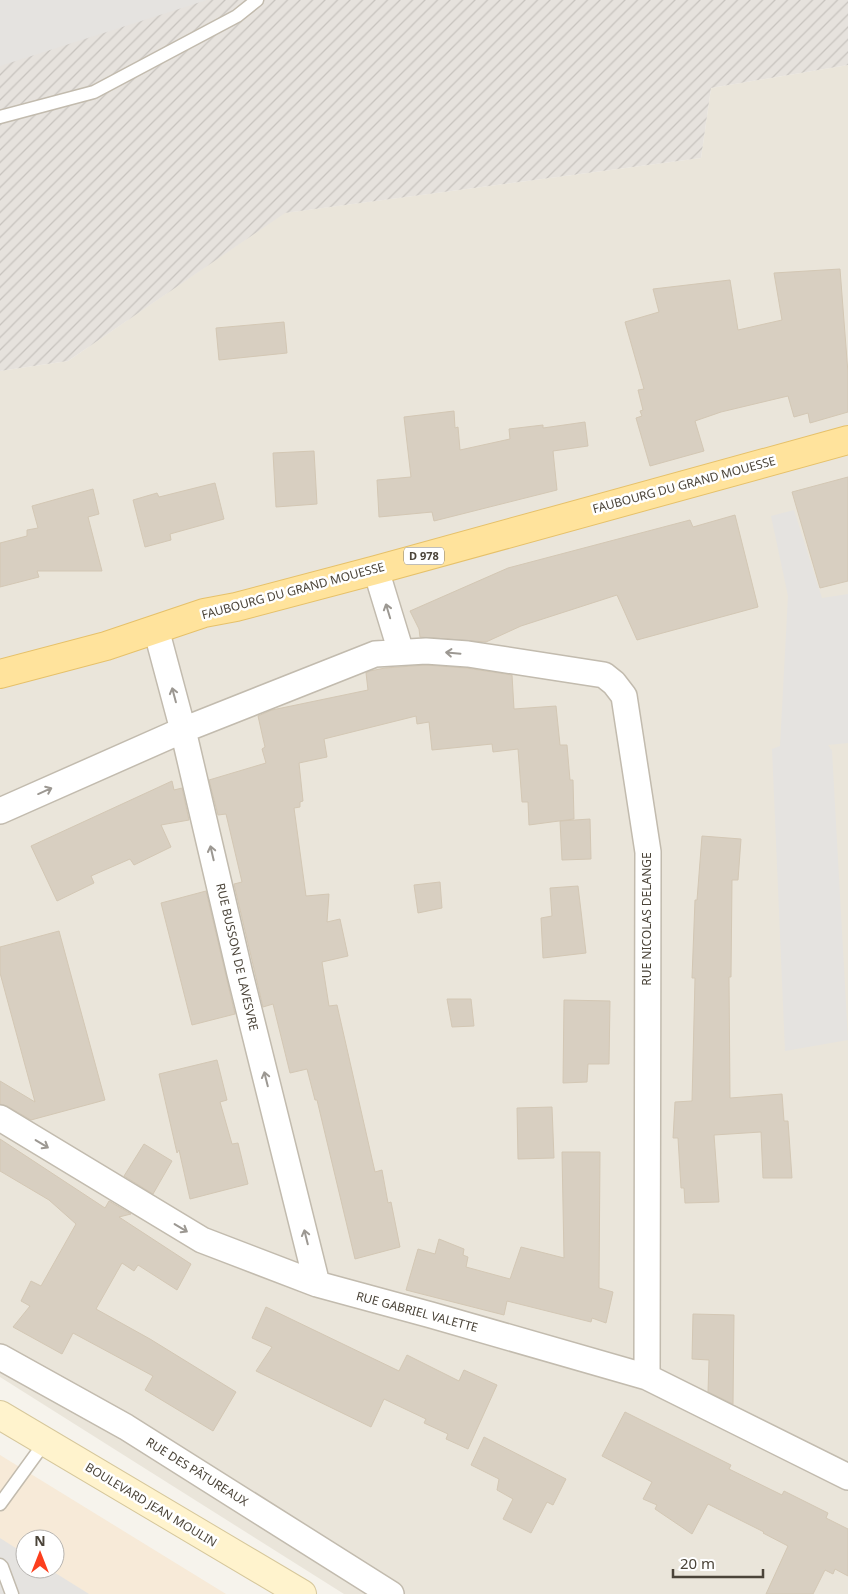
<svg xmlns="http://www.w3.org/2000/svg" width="848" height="1594" font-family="'Noto Sans',sans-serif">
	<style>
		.residential { fill: #eae5da }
		.commercial { fill: #f7ead8; fill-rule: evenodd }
		.industrial { fill: url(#industrial-furrows) }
		.parking { fill: #e5e3e0 }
		.building { fill: #d8cfc1; stroke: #d3c7b4 }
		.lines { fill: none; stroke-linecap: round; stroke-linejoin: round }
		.service-casing { stroke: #c2bbae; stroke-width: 15 }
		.minor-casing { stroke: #c2bbae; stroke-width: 28 }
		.secondary-casing { stroke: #d6c79b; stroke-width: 30 }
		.primary-casing { stroke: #e6c16a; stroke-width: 30 }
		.service { stroke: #fff; stroke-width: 12 }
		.minor { stroke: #fff; stroke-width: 25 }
		.secondary { stroke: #fff3cd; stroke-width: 28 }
		.primary { stroke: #ffe39c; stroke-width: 28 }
		.oneway { stroke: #9c9892 }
		.labels { text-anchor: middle; stroke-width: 5; stroke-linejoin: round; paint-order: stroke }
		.shield { fill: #fff; stroke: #817c74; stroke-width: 1 }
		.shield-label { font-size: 11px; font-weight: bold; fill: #4b4439 }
		.street-label { font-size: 12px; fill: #4b4439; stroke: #fff }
	</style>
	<defs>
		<pattern id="industrial-furrows" width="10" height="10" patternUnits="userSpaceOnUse" patternTransform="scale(1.25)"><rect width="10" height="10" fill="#e6e2dd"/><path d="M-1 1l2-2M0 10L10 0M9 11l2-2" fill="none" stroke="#c7c3be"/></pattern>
	</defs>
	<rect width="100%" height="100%" fill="#f6f3ec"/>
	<path class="residential" d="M848,65V1594H344L0,1377V371L68,361L284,213L701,158L711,88Z"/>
	<path class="commercial" d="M0,1455L226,1594H0ZM25,1539H55V1569H25Z"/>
	<path class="industrial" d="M0,0H848V65L711,88L701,158L285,213L68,361L0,371Z"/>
	<path class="parking" d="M0,0H207L0,66Z
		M794,510L822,598L848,594V743L828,745L832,751L848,1040L785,1051L772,749L780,746L788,596L771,516Z
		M0,1538L25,1554V1569H49L89,1594H0Z"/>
	<path class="building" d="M840,269L848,373V412L810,423L808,413L794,417L788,396L721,412L695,421L704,451L650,466L636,418L642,416L640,411L643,410L638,390L644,389L625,322L659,312L653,289L730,280L738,330L782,320L774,273Z
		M284,322L287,353L219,360L216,328Z
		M454,411L455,428L458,427L460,450L510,439L509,429L543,425V428L585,422L588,446L553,451L557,490L434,521L432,512L379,517L377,480L411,477L404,417Z
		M314,451L317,504L276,507L273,453Z
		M848,477V581L820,588L792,492Z
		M215,483L224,519L170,534L171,540L145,547L133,500L157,493L159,497Z
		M93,489L99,514L88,517L102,571H37L39,577L0,587V543L27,536V530L38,528L32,506Z
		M735,515L758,607L637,640L617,595L521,626L486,642L420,637L419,629L410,611L508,568L690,520L693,527Z
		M426,665L466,668L512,675L514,709L556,706L560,745H567L570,780H573L574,819L529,825L528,802H522L518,749L493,752L492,744L432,750L429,722L417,724L416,716L324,739L327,757L299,763L303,801L300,802V807L294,808L306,896L329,894L327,922L340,919L348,956L322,962L329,1006L337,1005L375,1172L382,1170L388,1203L391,1202L400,1247L355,1259L317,1100H315L307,1069L290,1073L273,1004L263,1007L234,884L242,882L226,814L218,815L209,780L266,763L262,749L265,747L258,716L272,710L368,690L366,673L370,671L385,668Z
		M172,781L174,790L182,788L189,820L161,825L171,847L134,865L130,859L91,876L94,883L57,901L31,846Z
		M590,819L591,859L562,860L560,821Z
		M702,836L741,839L738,880H732L731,977H729L730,1098L782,1094L784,1121H788L792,1178H763L761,1132L714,1135L719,1202L685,1203L684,1188H681L678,1138H673L675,1102L692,1101L695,978H692L695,900H697Z
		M440,882L442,908L418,913L414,885Z
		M578,886L586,953L543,958L541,918L552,916L550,888Z
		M206,891L235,1014L192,1025L161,903Z
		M59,931L105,1100L31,1120L7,1106L0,1104V1081L35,1102L0,973V947Z
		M447,999H471L474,1026L452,1027Z
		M564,1000L610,1001L609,1064H588L587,1082L563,1083Z
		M217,1060L227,1100L220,1102L232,1144L238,1143L248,1184L190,1199L179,1150L177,1153L159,1074Z
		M552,1107L554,1158L518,1159L517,1108Z
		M0,1139L105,1208L109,1201L131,1214L119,1217L191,1264L177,1290L138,1265L134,1271L122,1263L96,1309L150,1339L236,1392L213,1431L145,1390L153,1376L73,1333L62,1354L13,1327L30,1306L21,1301L31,1281L41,1286L76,1224L49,1200L0,1171Z
		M144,1144L172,1161L153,1194L124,1176Z
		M562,1152H600L599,1288L613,1292L606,1323L592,1318L591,1322L507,1301L504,1315L406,1290L418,1249L435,1254L439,1239L464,1249L463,1255L468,1257L466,1267L510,1279L521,1247L564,1258Z
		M266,1307L399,1371L407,1355L459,1381L464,1370L497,1385L468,1449L446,1439L448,1434L424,1423L426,1419L384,1399L371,1427L256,1371L272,1347L252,1338Z
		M693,1314L734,1315L733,1404L708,1392L709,1360L692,1359Z
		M625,1412L731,1465L729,1469L782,1495L784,1491L828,1513L826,1518L848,1529V1576L835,1569L833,1574L825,1570L813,1594H766L788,1546L763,1533L764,1532L708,1504L692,1534L655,1509L657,1505L643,1499L652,1482L602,1456Z
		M484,1437L566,1479L553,1505L547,1502L531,1533L503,1519L513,1499L497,1490L499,1479L471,1465Z"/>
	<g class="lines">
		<g class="service-casing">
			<path id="service" d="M0,117L94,92L237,16L257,0
				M0,1504L45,1442
				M0,1565L2,1567L12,1594"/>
		</g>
		<g class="minor-casing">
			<path id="minor" d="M376,570L401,652
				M156,629L183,730L240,974L317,1284
				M0,811L183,730L375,654L426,651L468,654L604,675L614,683L624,696L648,852L647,1377
				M0,1118L202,1240L317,1284L431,1315L647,1377L848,1477
				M0,1357L126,1427L391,1594"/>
		</g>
		<g class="secondary-casing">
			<path id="secondary" d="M0,1415L302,1594"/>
		</g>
		<g class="primary-casing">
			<path id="primary" d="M0,674L106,646L204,613L236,607L376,570L848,440"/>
		</g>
		<use href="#service" class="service"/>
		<use href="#minor" class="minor"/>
		<use href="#secondary" class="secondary"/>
		<use href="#primary" class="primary"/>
	</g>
	<defs><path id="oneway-shaft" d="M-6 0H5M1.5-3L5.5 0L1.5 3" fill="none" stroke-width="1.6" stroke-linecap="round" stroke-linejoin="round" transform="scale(1.25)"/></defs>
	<g class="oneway">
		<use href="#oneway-shaft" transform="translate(388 611) rotate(-107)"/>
		<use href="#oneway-shaft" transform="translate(453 653) rotate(-175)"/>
		<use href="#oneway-shaft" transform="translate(174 695) rotate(-105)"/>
		<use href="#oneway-shaft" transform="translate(45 791) rotate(-24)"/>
		<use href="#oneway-shaft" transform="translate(212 853) rotate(-103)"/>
		<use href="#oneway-shaft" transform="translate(266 1079) rotate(-104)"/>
		<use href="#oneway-shaft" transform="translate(42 1144) rotate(31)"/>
		<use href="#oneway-shaft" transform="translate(181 1228) rotate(31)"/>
		<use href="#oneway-shaft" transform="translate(306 1237) rotate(-104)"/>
	</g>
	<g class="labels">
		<rect class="shield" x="404" y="547.5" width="40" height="17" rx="4"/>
		<g class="shield-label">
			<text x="424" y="560">D 978</text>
		</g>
		<g class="street-label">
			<text transform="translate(684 485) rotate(-15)" y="4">FAUBOURG DU GRAND MOUESSE</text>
			<text transform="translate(293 591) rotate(-15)" y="4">FAUBOURG DU GRAND MOUESSE</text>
			<text transform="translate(647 919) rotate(-90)" y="4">RUE NICOLAS DELANGE</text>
			<text transform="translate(237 957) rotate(77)" y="4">RUE BUSSON DE LAVESVRE</text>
			<text transform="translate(417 1312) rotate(15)" y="4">RUE GABRIEL VALETTE</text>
			<text transform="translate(197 1472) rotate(32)" y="4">RUE DES PÂTUREAUX</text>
			<text transform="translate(151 1505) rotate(31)" y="4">BOULEVARD JEAN MOULIN</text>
		</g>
	</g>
	<g transform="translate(40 1554)"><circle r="24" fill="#ffffff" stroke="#b7b4b0"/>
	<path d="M0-4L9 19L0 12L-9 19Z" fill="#fc3f1d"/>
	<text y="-8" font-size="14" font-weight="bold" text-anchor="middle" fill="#4b4439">N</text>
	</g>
	<path d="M673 1569v8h90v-8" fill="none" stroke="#4b4439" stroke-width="2.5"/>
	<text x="680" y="1569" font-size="15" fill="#4b4439" stroke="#ffffff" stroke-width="4" paint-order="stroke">20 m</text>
</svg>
